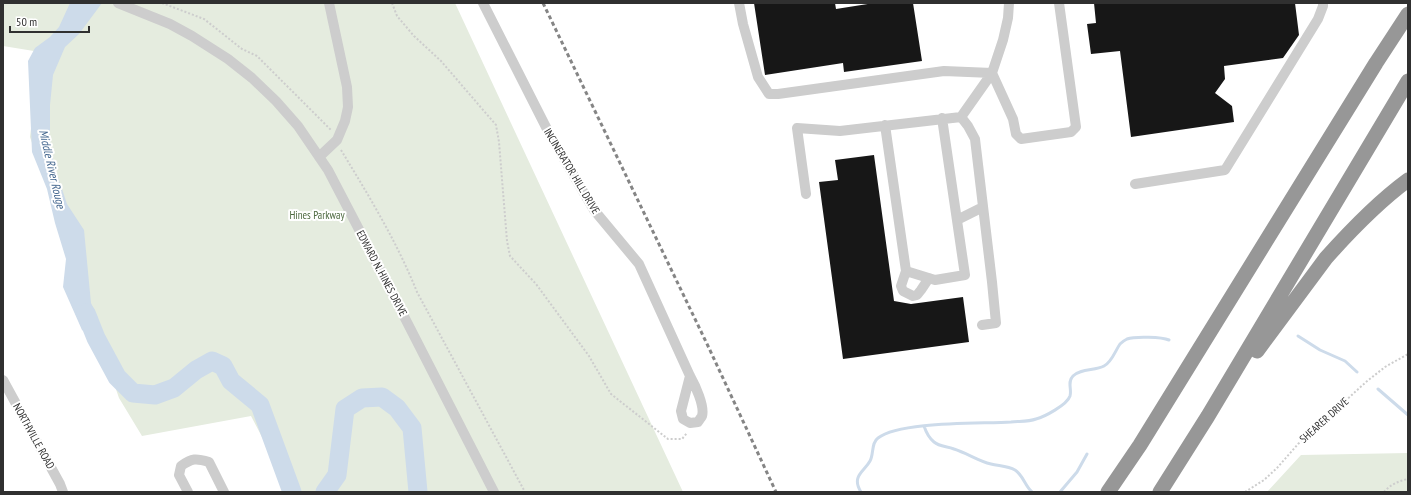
<svg xmlns="http://www.w3.org/2000/svg" width="1411" height="495" font-family="'PT Sans Narrow',sans-serif">
	<style>
		.green { fill: #e5ecdf }
		.water { fill: #cddbea }
		.lines { fill: none; stroke-linecap: round; stroke-linejoin: round }
		.stream { stroke: #cddbea; stroke-width: 3 }
		.river { stroke: #cddbea; stroke-width: 19 }
		.building { fill: #171717 }
		.path { stroke: #cdcdcd; stroke-width: 2; stroke-dasharray: 2 2; stroke-linecap: butt }
		.minor { stroke: #cdcdcd; stroke-width: 10 }
		.highway { stroke: #979797; stroke-width: 15 }
		.rail { stroke: #858585; stroke-width: 3; stroke-dasharray: 4 3; stroke-linecap: butt }
		.labels { text-anchor: middle; stroke-width: 4; stroke-linejoin: round; paint-order: stroke }
		.street-label { font-size: 11px; fill: #303030; stroke: #fff }
		.park-label { font-size: 11px; fill: #4e6a40; stroke: #fff }
		.water-label { font-size: 12px; font-style: italic; fill: #43668e; stroke: #fff }
	</style>
	<rect width="100%" height="100%" fill="#fff"/>
	<path class="green" d="M3,3H455L683,492H291L251,416L142,436L119,398L30,137L40,52L3,46Z
		M1408,453V492H1267L1301,455Z"/>
	<path class="water" d="M70,3H102L79,34L65,47L53,75L50,105V140L54,165L67,204L84,230L91,303L98,318L96,338L82,330L63,287L66,259L55,223L47,189L32,152L28,61L35,48L50,37L59,27Z"/>
	<g class="lines">
		<path class="stream" d="M1298,336L1320,350L1345,361L1357,372
			M1378,389L1408,415
			M924,426C926,432 929,438 934,442C940,447 947,446 954,449C967,453 978,461 991,464C999,466 1008,466 1015,470C1023,475 1025,486 1032,492
			M861,492C851,476 864,472 870,461C874,454 871,443 878,438C900,421 981,424 1011,422C1019,421 1028,422 1036,419C1044,417 1067,405 1070,396C1072,389 1067,382 1073,376C1081,368 1095,371 1104,366C1112,362 1115,351 1120,344C1122,342 1125,340 1127,339C1135,336 1162,337 1169,340
			M1060,492L1077,472L1087,454"/>
		<path class="river" d="M86,313L96,338L117,377L133,393L155,395L174,388L196,370L212,361L223,366L231,381L260,405L292,492
			M325,492L337,475L345,409L362,398L382,397L397,408L412,428L418,492"/>
	</g>
	<path class="building" d="M754,3H835L836,9L874,3H913L922,61L844,72L843,63L765,75Z
		M1094,3H1295L1299,35L1283,58L1224,66L1225,79L1215,93L1232,106L1234,122L1131,137L1120,51L1091,54L1087,24L1096,23Z
		M874,155L894,301L911,304L963,297L969,342L843,359L819,182L838,180L835,160Z"/>
	<g class="lines">
		<path class="path" d="M162,3L204,19L242,49L257,56L331,130
			M392,3L397,16L414,36L441,61L496,125L499,142L507,241L510,256L536,284L589,356L611,394L668,439H682L687,433
			M341,150C369,196 397,242 417,292L525,492
			M1245,492L1264,480L1277,468L1298,444L1366,382L1385,367L1408,354
			M1384,492C1390,485 1398,481 1408,479"/>
		<path class="minor" d="M118,3L170,24L192,36L228,59L252,78L276,101L298,126L328,170L389,287L494,492
			M483,3L550,135L594,210L639,264L690,376C695,385 705,406 702,416C701,418 699,420 698,422L690,423L683,419L681,411L690,376
			M739,3L743,24L758,77L769,94H778L944,71L992,73
			M992,73L1013,119L1016,134L1021,139L1071,132L1076,127L1059,3
			M961,117L968,126L975,139L992,282L996,323L982,325
			M885,125L906,271L901,286L903,291L913,296L917,295L921,290L929,278
			M319,157L337,140L345,121L348,107L347,87L329,3
			M1135,184L1225,170L1318,19L1323,6V3
			M806,194L797,128L840,131L961,117L992,73L1003,40L1008,18L1009,3
			M957,220L983,207
			M906,271L935,280L965,275L942,118
			M3,380L60,484L63,492
			M188,492L179,475L181,466C192,458 196,458 209,462L224,492"/>
		<path class="highway" d="M1257,351L1326,258C1351,230 1378,202 1408,180
			M1108,492L1140,445L1376,63L1408,14
			M1160,492L1208,416L1408,81"/>
		<path class="rail" d="M543,3L708,346L776,492"/>
	</g>
	<g class="labels">
		<g class="street-label">
			<text transform="translate(572 171) rotate(59)" y="4">INCINERATOR HILL DRIVE</text>
			<text transform="translate(382 273) rotate(62)" y="4">EDWARD N. HINES DRIVE</text>
			<text transform="translate(1324 420) rotate(-42)" y="4">SHEARER DRIVE</text>
			<text transform="translate(34 436) rotate(61)" y="4">NORTHVILLE ROAD</text>
		</g>
		<g class="park-label">
			<text x="317" y="219">Hines Parkway</text>
		</g>
		<g class="water-label">
			<text transform="translate(52 169) rotate(77)" y="4">Middle River Rouge</text>
		</g>
	</g>
	<rect width="1411" height="495" fill="none" stroke="#303030" stroke-width="8"/>
	<path d="M10 26v6h79v-6" fill="none" stroke="#303030" stroke-width="2"/>
	<text x="16" y="26" font-size="12" fill="#303030" stroke="#ffffff" stroke-width="3" paint-order="stroke">50 m</text>
</svg>
